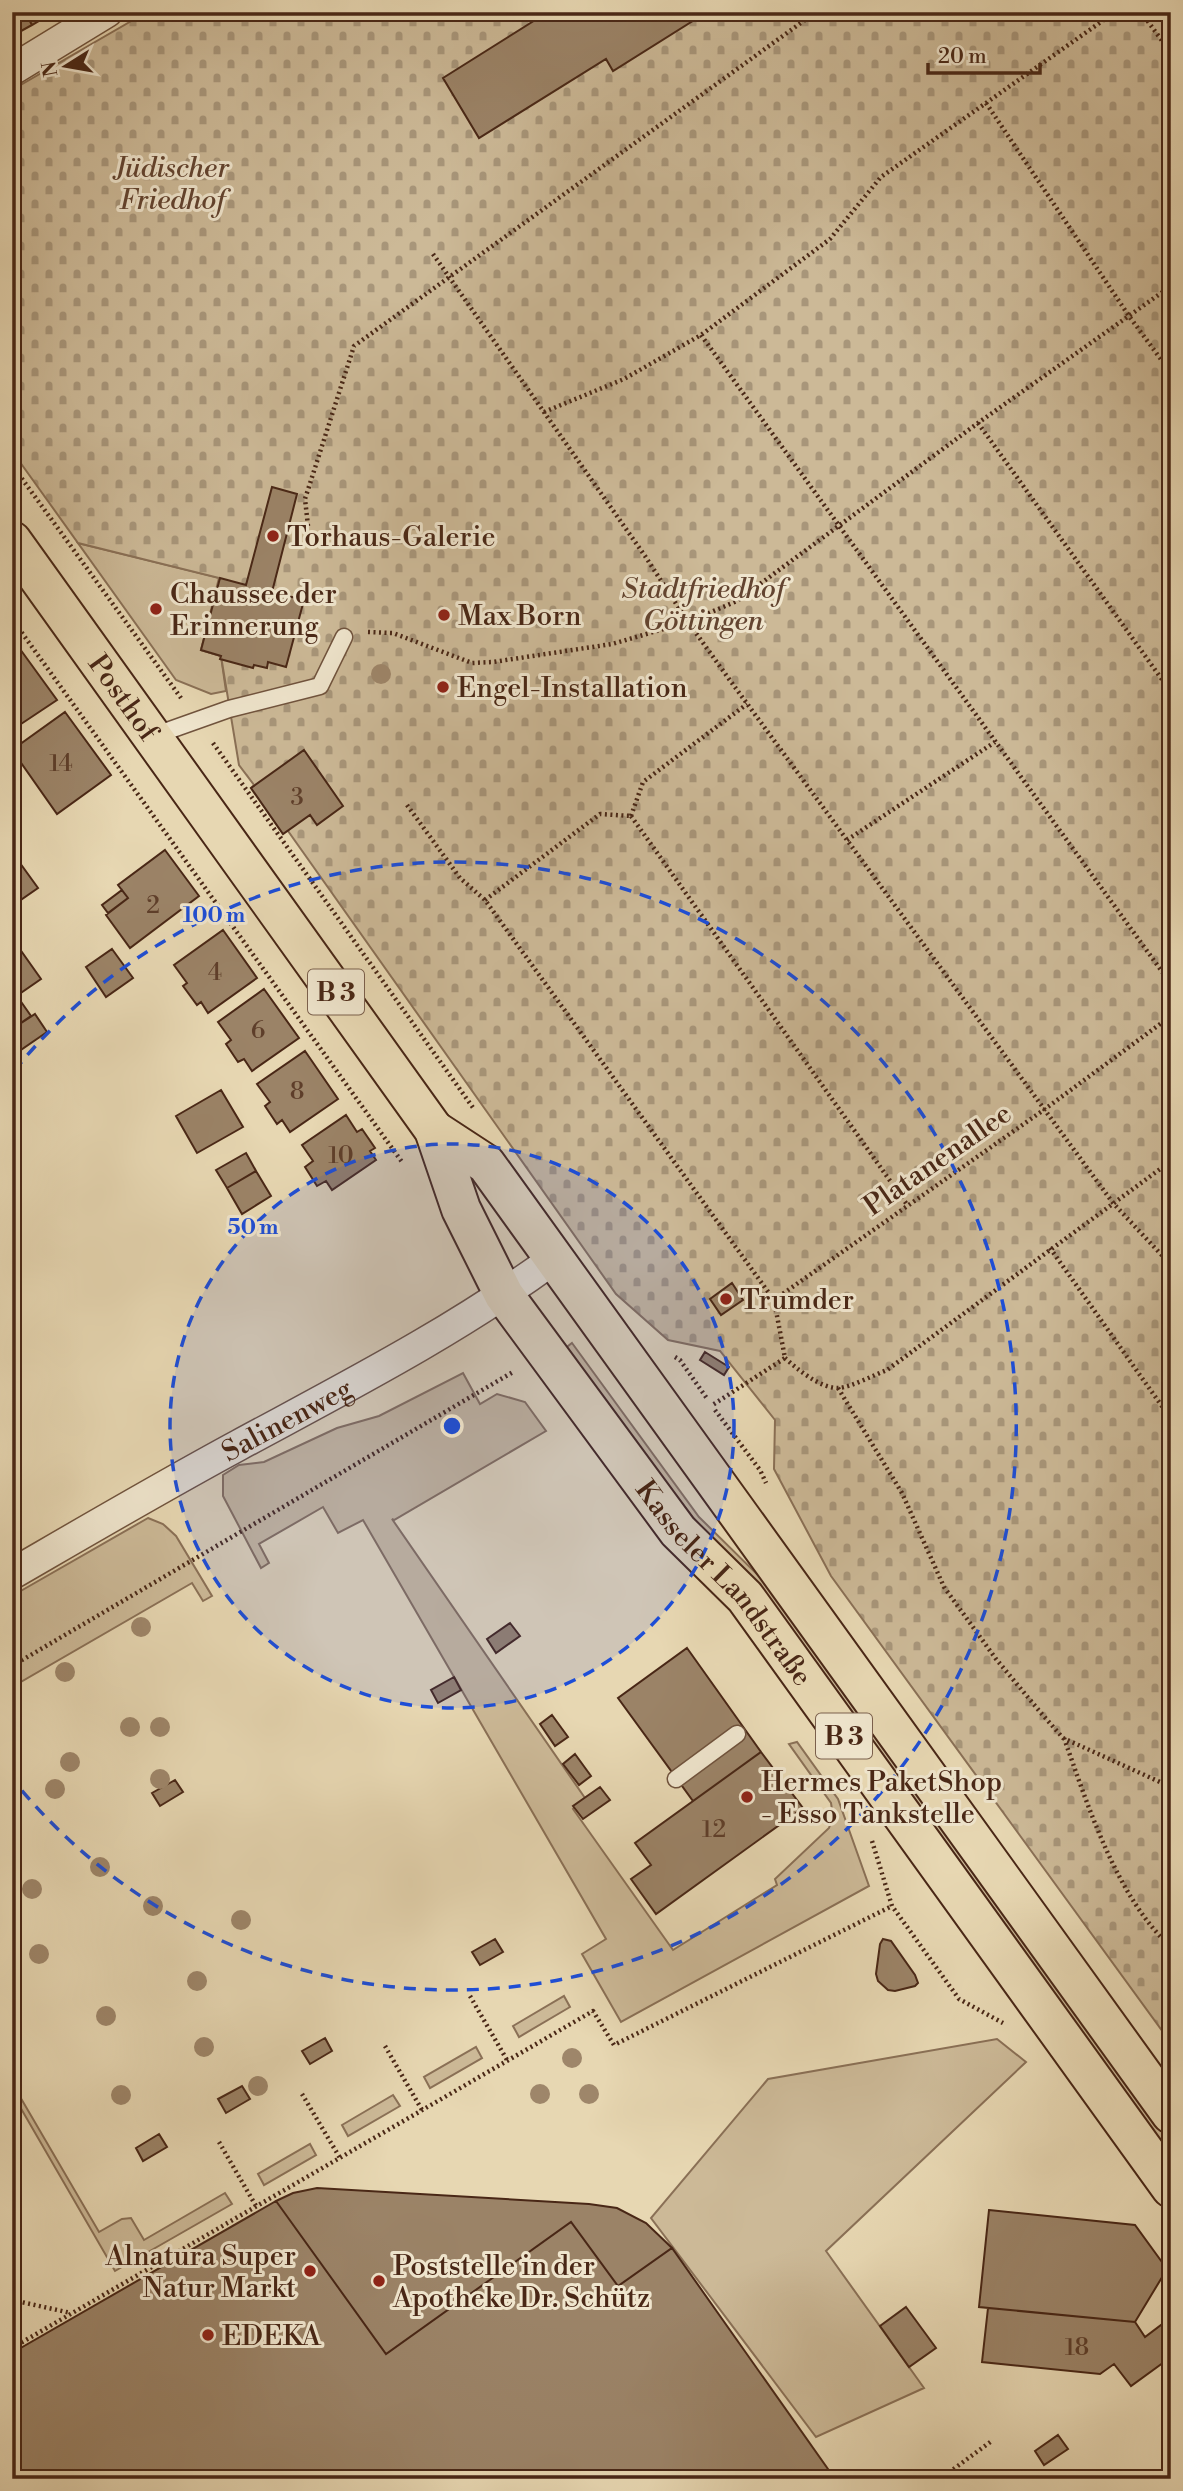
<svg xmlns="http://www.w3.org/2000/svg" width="1183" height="2491" font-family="'Libre Bodoni',serif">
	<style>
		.green { fill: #ccb997; stroke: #8a7056; stroke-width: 2 }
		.cemetery { fill: url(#cemetery-stones); stroke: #8a7056; stroke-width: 2 }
		.building { fill: #9b8367; stroke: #492716; stroke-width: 2 }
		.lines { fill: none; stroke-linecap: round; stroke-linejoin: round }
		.service-casing { stroke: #70533d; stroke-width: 19 }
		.minor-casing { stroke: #70533d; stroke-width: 33 }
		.primary-casing { stroke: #492716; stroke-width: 42 }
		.path { stroke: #492716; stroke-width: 4.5; stroke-dasharray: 2 3.5; stroke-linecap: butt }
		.service { stroke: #efe5cd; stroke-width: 16 }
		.minor { stroke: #efe5cd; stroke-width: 30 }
		.primary { stroke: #e7d7b2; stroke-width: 38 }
		.tree { fill: #9e866a }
		.ring { fill: none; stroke: #1d4ed8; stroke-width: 3.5; stroke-dasharray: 12 9 }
		.poi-dot { fill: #8f2418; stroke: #efe5cd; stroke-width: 2.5 }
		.labels { text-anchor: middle; stroke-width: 6; stroke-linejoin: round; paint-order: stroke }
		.number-label { font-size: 24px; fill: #5e3e2a }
		.shield { fill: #efe5cd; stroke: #7b604d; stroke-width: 2 }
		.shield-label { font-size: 26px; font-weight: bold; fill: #492716 }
		.park-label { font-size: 28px; font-style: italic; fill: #634430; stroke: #efe5cd }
		.poi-label { font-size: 28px; fill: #492716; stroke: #efe5cd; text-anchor: start }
		.street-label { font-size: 28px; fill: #492716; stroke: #efe5cd }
		.centre { fill: #1d4ed8; stroke: #efe5cd; stroke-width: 3.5 }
		.ring-label { font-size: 21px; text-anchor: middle; font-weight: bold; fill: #1d4ed8; stroke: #efe5cd; stroke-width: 6; stroke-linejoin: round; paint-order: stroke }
	</style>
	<defs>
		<pattern id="cemetery-stones" width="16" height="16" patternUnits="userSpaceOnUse" patternTransform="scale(1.75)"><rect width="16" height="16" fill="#ccb997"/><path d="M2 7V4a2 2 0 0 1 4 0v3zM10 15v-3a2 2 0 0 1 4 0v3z" fill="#a8967a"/></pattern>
	</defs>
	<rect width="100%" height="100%" fill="#e7d7b2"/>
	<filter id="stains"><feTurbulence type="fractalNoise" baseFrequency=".00286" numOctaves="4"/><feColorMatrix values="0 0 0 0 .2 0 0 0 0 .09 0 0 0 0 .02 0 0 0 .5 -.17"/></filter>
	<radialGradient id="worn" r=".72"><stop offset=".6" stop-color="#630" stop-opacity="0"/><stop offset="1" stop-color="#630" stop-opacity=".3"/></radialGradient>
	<path class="green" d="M78,543L220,578L201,650L221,656L226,691L211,694L176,680Z
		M572,1343L699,1517L766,1583L1171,2142V2157L760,1588L695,1520L563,1350Z
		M463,1373L480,1404L497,1394L525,1402L546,1431L394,1520L392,1519L585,1798L573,1809L673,1950L777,1885L775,1879L829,1828L833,1816L831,1803L789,1744L797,1742L838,1799L869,1886L621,2022L582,1954L606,1939L363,1520L338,1533L323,1507L259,1544L269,1563L261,1568L223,1496V1475L239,1465L264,1462L337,1428L379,1416Z
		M148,1518L163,1524L176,1536L212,1596L203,1601L192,1583L12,1687V1596Z
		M564,1996L570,2007L519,2037L513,2026Z
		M997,2039L1026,2062L826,2251L924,2388L816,2437L651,2218L768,2079Z
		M476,2047L482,2058L430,2088L424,2077Z
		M12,2083L99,2232L122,2219L131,2218L144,2240L225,2193L232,2204L115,2271L12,2093Z
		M393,2095L400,2106L348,2136L342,2125Z
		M310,2144L316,2155L264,2185L258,2174Z"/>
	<path class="cemetery" d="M147,12H1171V2043L831,1576L774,1469L775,1420L720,1351L668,1340L616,1294L288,831H281L251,788L254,785L239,765L221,656L201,650L219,578L78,543L12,451V90Z"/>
	<path class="building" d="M12,12H25L32,25L12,36Z
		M25,12H54L32,25Z
		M548,12H707L613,71L606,59L479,138L443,78Z
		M272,487L297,494L272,592L304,600L286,667L268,662L267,668L254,665L253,668L220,659L221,656L201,650L220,578L246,585Z
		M20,649L57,700L12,730V654Z
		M65,712L111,775L57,814L12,750Z
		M304,750L343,806L317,825L310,815L283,834L251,788Z
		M165,850L199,896L130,948L106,915L128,898L118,885Z
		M12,852L38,888L12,906Z
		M122,890L128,898L108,913L102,905Z
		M223,930L257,978L208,1013L201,1002L197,1005L183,986L187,983L174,965Z
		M12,938L41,979L12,999Z
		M112,949L133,978L106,997L86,967Z
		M264,989L299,1038L252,1071L244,1059L238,1062L226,1044L231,1040L218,1022Z
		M17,996L31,1016L12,1029V999Z
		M35,1014L47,1032L12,1056V1029Z
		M305,1051L338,1099L290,1132L282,1120L277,1124L265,1106L270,1102L257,1084Z
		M221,1090L243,1127L197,1153L176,1116Z
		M346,1115L357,1132L362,1129L375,1148L370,1151L376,1160L332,1190L326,1181L317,1186L305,1167L313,1161L302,1145Z
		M246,1153L256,1171L227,1188L216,1170Z
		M256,1171L271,1196L242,1214L227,1188Z
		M732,1283L743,1300L721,1315L710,1299Z
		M705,1352L729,1367L724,1375L700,1360Z
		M510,1623L520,1636L496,1653L487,1639Z
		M687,1648L761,1752L693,1801L618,1698Z
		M454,1677L461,1690L438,1703L431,1690Z
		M552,1715L568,1737L555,1746L540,1724Z
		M761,1752L803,1808L656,1914L631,1879L651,1865L635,1843Z
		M575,1754L591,1776L579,1785L563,1764Z
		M175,1780L183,1792L160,1806L152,1793Z
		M600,1787L610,1800L583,1819L573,1806Z
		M495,1939L503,1952L480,1965L472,1952Z
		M883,1939L891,1941L915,1975L918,1983L915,1986L895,1991L888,1990L878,1981L876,1974L880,1944Z
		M325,2038L332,2051L310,2064L302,2051Z
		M242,2086L250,2099L226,2113L218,2099Z
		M159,2134L167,2147L143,2161L136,2148Z
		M317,2188L589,2204L617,2208L646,2223L672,2248L618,2286L571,2222L386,2354L276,2201L293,2193Z
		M276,2201L386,2354L571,2222L618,2286L672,2248L835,2479H12V2353Z
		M989,2210L1135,2225L1167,2269L1135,2322L979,2307Z
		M906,2307L936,2348L909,2367L880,2326Z
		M988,2308L1135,2322L1145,2337L1165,2322L1171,2330V2357L1131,2386L1114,2364L1100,2374L982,2362Z
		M1058,2435L1068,2449L1044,2465L1035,2451Z"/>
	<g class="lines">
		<g class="service-casing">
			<path id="service" d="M153,736L229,709L320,686L344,637
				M676,1779L737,1734"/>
		</g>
		<g class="minor-casing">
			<g id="minor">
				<path d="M12,70L107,12"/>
				<path id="s1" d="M12,1574C88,1530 163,1486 239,1445C348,1386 454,1332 555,1258"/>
			</g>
		</g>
		<g class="primary-casing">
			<g id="primary">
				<path id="s2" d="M12,541L434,1130L461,1209L504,1295L678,1531L745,1597L1171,2188"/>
				<path d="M434,1130L486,1164L1171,2114"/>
			</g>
		</g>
		<path class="path" d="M1141,12L1171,53
			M986,103L1129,316L1171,373
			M433,254L645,556L688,622L729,679L1113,1203L1171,1265
			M701,335L1171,984
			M544,412L624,379L701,335L830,239L881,177L1115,12
			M978,423L1171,692
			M12,465L181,698
			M308,526L305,499L354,346L816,12
			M12,619L402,1162
			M368,632L393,633L472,663L493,662L612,644L688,622L737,601L978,423L1171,286
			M213,743L474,1109
			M407,805L460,878L485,900L774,1300L785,1358L711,1406
			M631,816L908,1206
			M631,816L643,782L747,704
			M847,840L995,742
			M485,900L600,814L631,816
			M1050,1248L1171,1419
			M774,1300L1045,1109L1171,1016
			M675,1357L680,1360L708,1400
			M785,1358C797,1369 821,1389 839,1388C851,1387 874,1375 887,1370L1171,1161
			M838,1388L902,1493L944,1587L996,1659L1041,1713L1063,1738L1171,1787
			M715,1410L760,1470L766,1483
			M12,1666L513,1372
			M1064,1738C1088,1806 1117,1898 1171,1947
			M872,1841L892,1906L959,1999L1003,2023
			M470,1996L507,2060
			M385,2046L422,2110
			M302,2094L340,2158
			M219,2142L256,2206
			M12,2300L71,2313
			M12,2348L593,2011L614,2045L892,1906
			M940,2479L993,2440"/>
		<use href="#service" class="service"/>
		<use href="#minor" class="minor"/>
		<use href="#primary" class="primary"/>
	</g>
	<g class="tree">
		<circle cx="381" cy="674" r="10"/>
		<circle cx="141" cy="1627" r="10"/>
		<circle cx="65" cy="1672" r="10"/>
		<circle cx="130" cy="1727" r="10"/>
		<circle cx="160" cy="1727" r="10"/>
		<circle cx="70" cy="1762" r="10"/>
		<circle cx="160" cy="1779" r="10"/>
		<circle cx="55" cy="1789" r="10"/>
		<circle cx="100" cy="1867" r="10"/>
		<circle cx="32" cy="1889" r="10"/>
		<circle cx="153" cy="1906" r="10"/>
		<circle cx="241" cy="1920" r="10"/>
		<circle cx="39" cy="1954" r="10"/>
		<circle cx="197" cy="1981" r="10"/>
		<circle cx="106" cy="2016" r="10"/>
		<circle cx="204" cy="2047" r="10"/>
		<circle cx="572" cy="2058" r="10"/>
		<circle cx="258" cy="2086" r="10"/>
		<circle cx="540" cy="2094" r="10"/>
		<circle cx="589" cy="2094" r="10"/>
		<circle cx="121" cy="2095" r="10"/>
	</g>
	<circle cx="452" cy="1426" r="282" fill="#1d4ed8" fill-opacity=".12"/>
	<g class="ring">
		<circle cx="452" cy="1426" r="282"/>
		<path d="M14 1071A564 564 0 1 1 14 1781"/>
	</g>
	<g class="poi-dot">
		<circle cx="273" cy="536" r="7"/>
		<circle cx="156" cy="609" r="7"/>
		<circle cx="444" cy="615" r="7"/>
		<circle cx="443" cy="687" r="7"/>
		<circle cx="726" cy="1299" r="7"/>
		<circle cx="747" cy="1797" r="7"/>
		<circle cx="310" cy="2271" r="7"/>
		<circle cx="379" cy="2281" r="7"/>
		<circle cx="208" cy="2335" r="7"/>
	</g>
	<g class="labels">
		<g class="number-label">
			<text x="61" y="771">14</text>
			<text x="297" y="805">3</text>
			<text x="153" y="913">2</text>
			<text x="215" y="980">4</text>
			<text x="258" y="1038">6</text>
			<text x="297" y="1099">8</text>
			<text x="341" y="1163">10</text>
			<text x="714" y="1837">12</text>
			<text x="1077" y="2355">18</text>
		</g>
		<g class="shield">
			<rect x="308" y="969.5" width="56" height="45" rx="5"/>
			<rect x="816" y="1713.5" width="56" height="45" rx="5"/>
		</g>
		<g class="shield-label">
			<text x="336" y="1001">B 3</text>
			<text x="844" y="1745">B 3</text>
		</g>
		<g class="park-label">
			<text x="172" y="177">Jüdischer<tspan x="172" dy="32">Friedhof</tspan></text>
			<text x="703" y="598">Stadtfriedhof<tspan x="703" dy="32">Göttingen</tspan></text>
		</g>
		<g class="poi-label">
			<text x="287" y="546">Torhaus-Galerie</text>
			<text x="170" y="603">Chaussee der<tspan x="170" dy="32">Erinnerung</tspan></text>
			<text x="458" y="625">Max Born</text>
			<text x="457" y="697">Engel-Installation</text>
			<text x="740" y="1309">Trumder</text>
			<text x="761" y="1791">Hermes PaketShop<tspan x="761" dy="32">- Esso Tankstelle</tspan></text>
			<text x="296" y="2265" text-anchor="end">Alnatura Super<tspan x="296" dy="32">Natur Markt</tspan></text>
			<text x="393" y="2275">Poststelle in der<tspan x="393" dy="32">Apotheke Dr. Schütz</tspan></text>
			<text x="222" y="2345">EDEKA</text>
		</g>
		<g class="street-label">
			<text dy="10" stroke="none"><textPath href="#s2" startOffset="192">Posthof</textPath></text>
			<text transform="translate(937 1159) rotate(-35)" y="10">Platanenallee</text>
			<text dy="10" stroke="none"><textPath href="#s1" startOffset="315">Salinenweg</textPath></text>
			<text dy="10" stroke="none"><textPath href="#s2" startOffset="1267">Kasseler Landstraße</textPath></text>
		</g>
	</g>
	<circle cx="452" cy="1426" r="10" class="centre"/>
	<g class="ring-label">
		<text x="214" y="922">100 m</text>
		<text x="253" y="1234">50 m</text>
	</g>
	<rect width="1183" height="2491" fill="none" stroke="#e7d7b2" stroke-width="42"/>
	<rect x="14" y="14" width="1155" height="2463" fill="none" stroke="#492716" stroke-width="3.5"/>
	<rect x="21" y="21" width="1141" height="2449" fill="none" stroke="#492716" stroke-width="2"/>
	<g transform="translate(66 66) rotate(259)" stroke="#efe5cd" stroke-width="5" paint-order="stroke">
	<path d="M0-5L12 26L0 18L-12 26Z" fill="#492716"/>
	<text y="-10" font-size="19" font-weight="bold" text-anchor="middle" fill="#492716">N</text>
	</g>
	<path d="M928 63v10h112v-10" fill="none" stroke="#492716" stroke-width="3.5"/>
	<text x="938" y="63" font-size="21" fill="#492716" stroke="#efe5cd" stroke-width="5" paint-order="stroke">20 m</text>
	<rect width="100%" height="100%" filter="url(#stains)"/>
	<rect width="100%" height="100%" fill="url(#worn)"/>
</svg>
